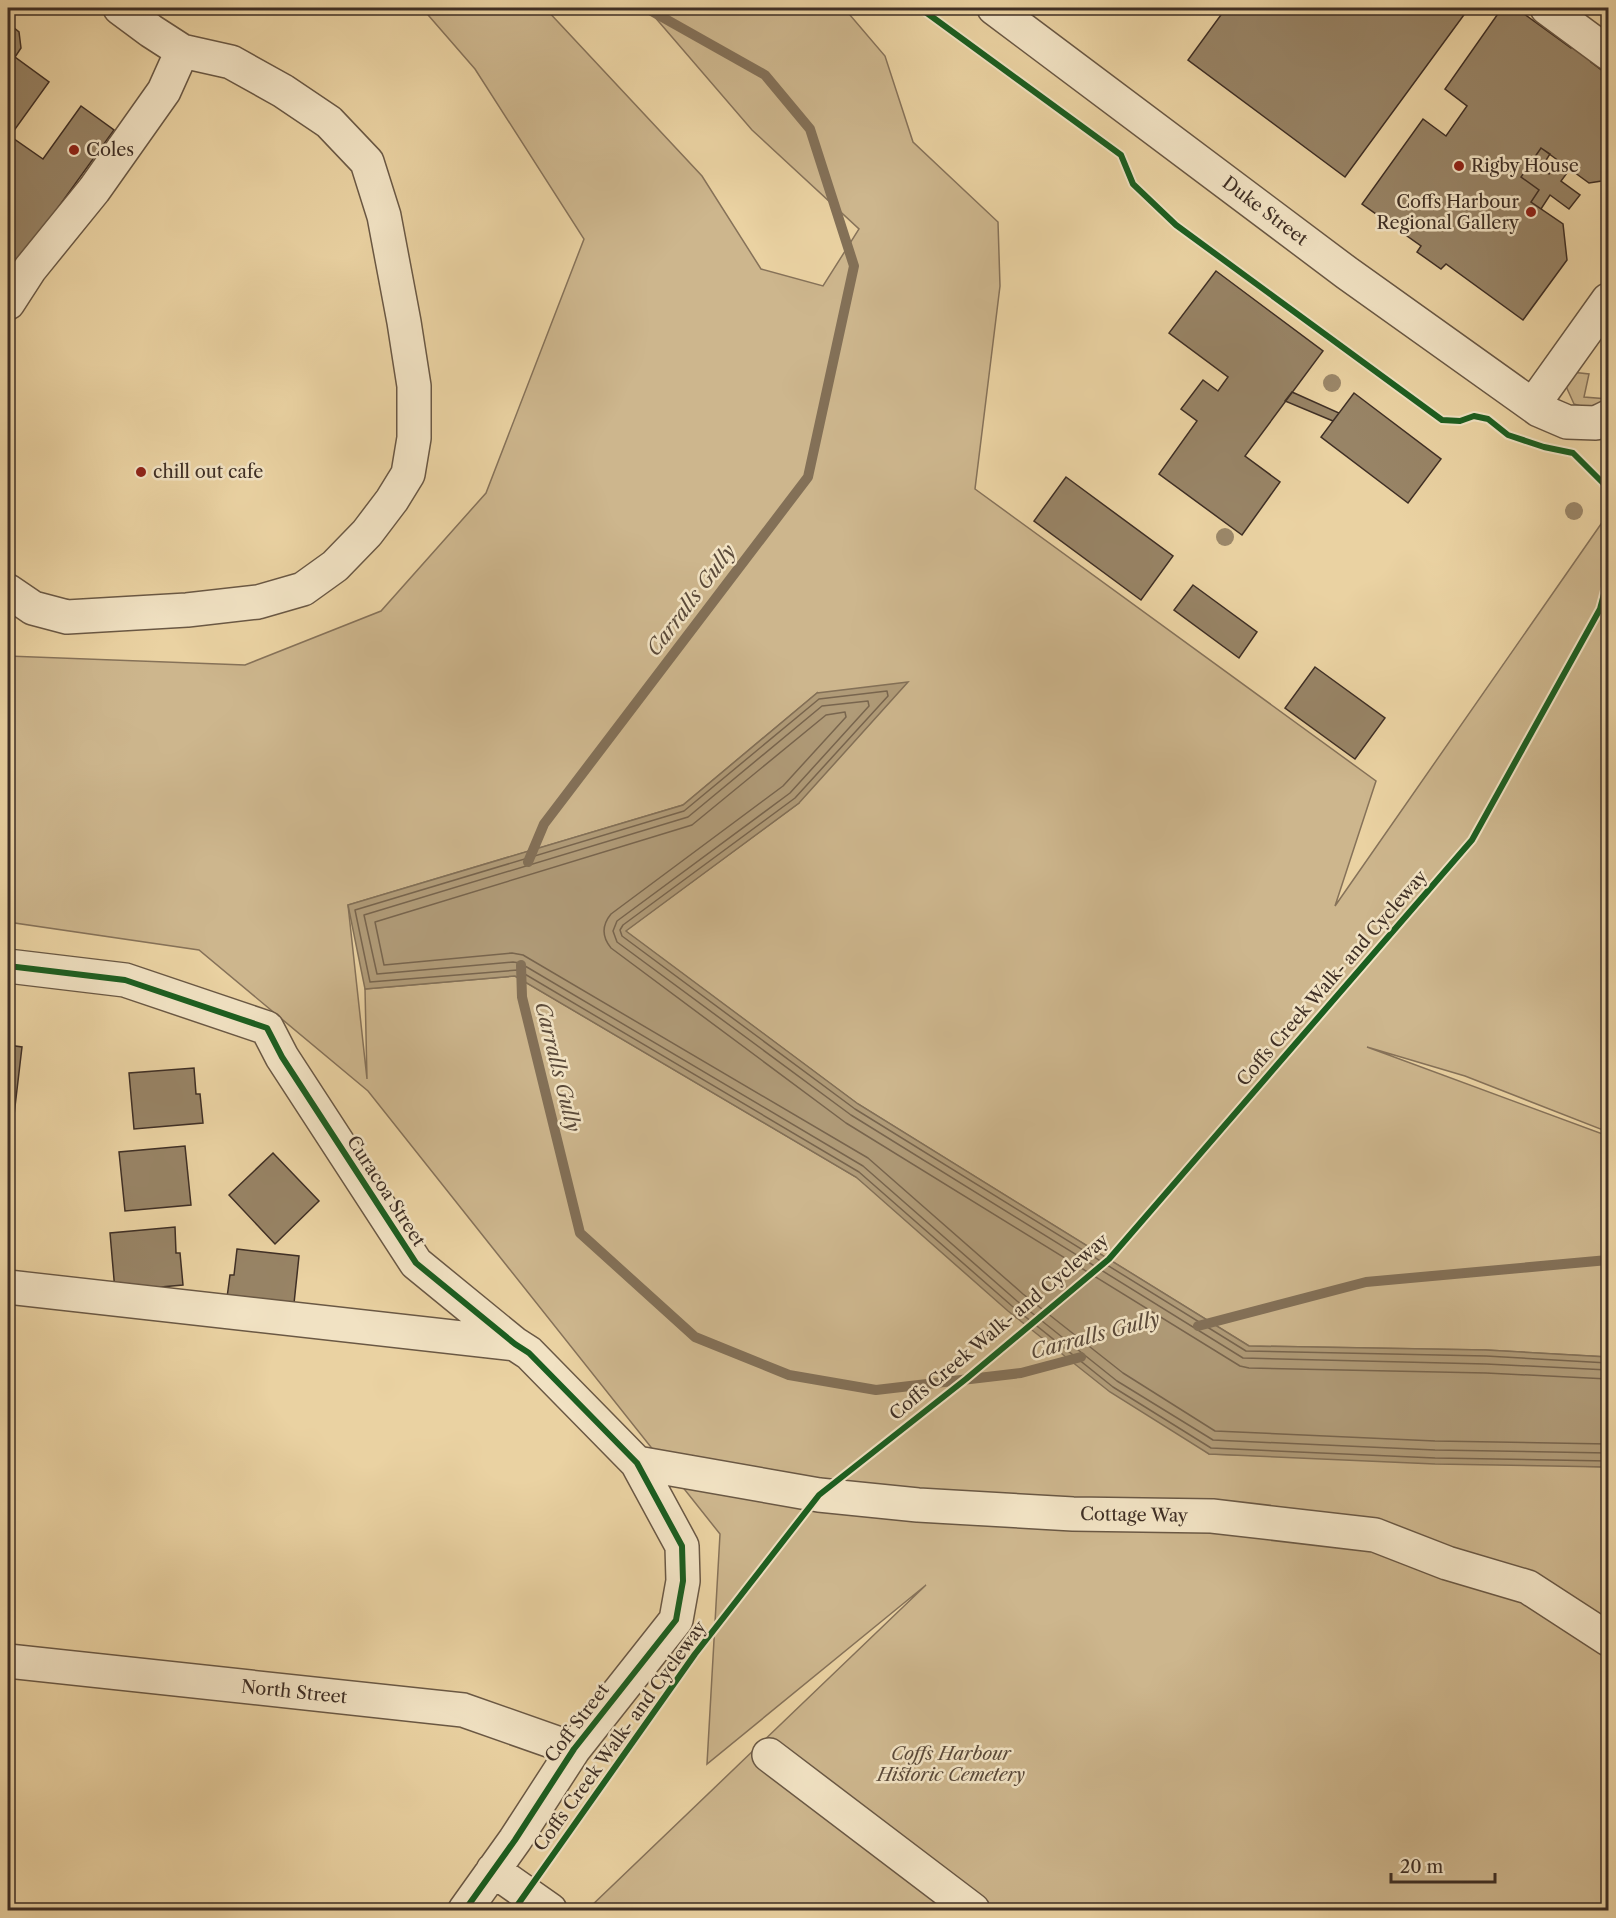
<svg xmlns="http://www.w3.org/2000/svg" width="1616" height="1918" font-family="'Libre Caslon Text',serif">
	<style>
		.green { fill: #cdb68d; stroke: #867259; stroke-width: 1.5 }
		.water { fill: #b09b78; stroke: #837057; stroke-width: 1.5 }
		.lines { fill: none; stroke-linecap: round; stroke-linejoin: round }
		.shore { stroke: #78654e; stroke-width: 1.5 }
		.stream { stroke: #837057; stroke-width: 10 }
		.building { fill: #988466; stroke: #3f2f25; stroke-width: 1.5 }
		.minor-casing { stroke: #6a5844; stroke-width: 36 }
		.minor { stroke: #f1e2c3; stroke-width: 33 }
		.cycleway-casing { stroke: #f1e2c3; stroke-width: 10 }
		.cycleway { stroke: #1b5e20; stroke-width: 6 }
		.tree { fill: #9b8769 }
		.poi-dot { fill: #8f2418; stroke: #f1e2c3; stroke-width: 2 }
		.labels { text-anchor: middle; stroke-width: 5; stroke-linejoin: round; paint-order: stroke }
		.poi-label { font-size: 18px; fill: #3f2f25; stroke: #f1e2c3; text-anchor: start }
		.street-label { font-size: 18px; fill: #3f2f25; stroke: #f1e2c3 }
		.park-label { font-size: 18px; font-style: italic; fill: #5b4a3a; stroke: #f1e2c3 }
		.water-label { font-size: 20px; font-style: italic; fill: #5b4a3a; stroke: #f1e2c3 }
	</style>
	<rect width="100%" height="100%" fill="#ead2a2"/>
	<filter id="stains"><feTurbulence type="fractalNoise" baseFrequency=".00333" numOctaves="4"/><feColorMatrix values="0 0 0 0 .2 0 0 0 0 .09 0 0 0 0 .02 0 0 0 .5 -.17"/></filter>
	<radialGradient id="worn" r=".72"><stop offset=".6" stop-color="#630" stop-opacity="0"/><stop offset="1" stop-color="#630" stop-opacity=".3"/></radialGradient>
	<path class="green" d="M422,8H545L702,176L761,269L823,286L859,229L752,130L647,8H844L885,56L913,142L998,222L1000,286L975,489L1376,781L1335,906L1608,514V1132L1465,1076L1367,1047L1608,1136V1357L1486,1350L1249,1346L858,1104L625,931L799,803L817,693L683,805L348,905L367,1079L365,989L515,976L856,1177L1209,1454L1608,1467V1910H587L926,1585L707,1764L720,1534L368,1091L199,950L8,922V656L245,665L381,611L486,493L584,239L475,69Z
		M1571,372L1589,374L1584,397L1608,399V400C1599,410 1587,408 1574,404L1565,384Z"/>
	<path class="water" d="M908,682L799,803L626,931L858,1104L1249,1346L1486,1350L1608,1357V1467L1435,1464L1209,1454L1110,1392L1008,1311L856,1177L515,976L365,989L348,905L683,805L817,693Z"/>
	<g class="lines">
		<path class="shore" d="M1608,1363L1486,1356L1246,1351L855,1109L622,936L620,930L623,925L795,798L888,696L887,691L819,699L684,811L355,910L370,982L518,970L859,1172L1012,1306L1113,1387L1211,1448L1435,1458L1608,1461
			M1608,1370L1486,1364L1243,1358L851,1115L617,942L613,931L617,921L790,793L869,706L868,701L822,706L688,817L364,915L377,974L513,962L520,963L863,1166L1017,1301L1117,1381L1213,1440L1435,1450L1608,1453
			M1608,1379L1486,1373L1249,1368L1240,1366L846,1123L611,948C602,937 602,925 611,914L783,786L846,717L845,712L826,715L692,825L375,922L384,965L512,953L523,955L868,1158L1023,1294L1123,1373L1215,1431L1435,1441L1608,1444"/>
		<path class="stream" d="M528,862L544,824L808,477L854,266L810,129L765,75L646,8
			M521,965L522,997L580,1233L695,1337L789,1375L876,1390L1021,1373L1081,1357
			M1198,1326L1366,1282L1608,1260"/>
	</g>
	<path class="building" d="M1226,8H1469L1345,177L1188,60Z
		M1502,8H1516L1571,48L1575,42L1595,56L1591,62L1608,75V180L1589,183L1541,148L1521,177L1539,190L1531,202L1563,224L1567,260L1523,320L1446,264L1441,269L1417,252L1421,246L1362,204L1423,119L1446,136L1467,106L1445,89Z
		M8,23L19,32L21,48L15,57L49,82L10,136L43,159L81,106L114,130L8,277Z
		M1541,148L1550,154L1541,168L1549,174L1559,160L1570,169L1561,181L1580,195L1569,209L1550,195L1541,209L1531,202L1539,190L1521,177Z
		M1216,271L1323,351L1245,456L1280,482L1242,535L1159,474L1197,421L1181,409L1203,380L1218,391L1228,377L1169,333Z
		M1292,392L1339,413L1333,421L1285,401Z
		M1354,393L1441,459L1408,503L1321,437Z
		M1066,477L1173,556L1141,600L1034,521Z
		M1193,585L1257,632L1239,658L1174,610Z
		M1315,667L1385,718L1355,759L1285,708Z
		M8,1045L22,1047L10,1149H8Z
		M194,1068L196,1094H200L203,1123L134,1129L129,1073Z
		M185,1146L191,1205L125,1211L119,1152Z
		M273,1153L319,1201L275,1244L229,1195Z
		M175,1227L176,1253H180L183,1285L115,1291L110,1233Z
		M237,1249L299,1256L293,1313L226,1305L230,1275H234Z"/>
	<g class="lines">
		<g class="minor-casing">
			<path id="minor" d="M994,8L1347,273L1539,410L1567,422L1596,423L1608,417
				M1547,8L1608,53
				M8,303L30,269L94,190L164,91L182,51
				M1533,405L1608,300
				M8,591L33,608L67,617L187,610L258,602L303,589L335,566L367,533L392,500L408,474L414,438V386L404,322L384,216L367,162L329,122L283,91L231,62L182,51L151,31L120,8
				M8,966L125,980L267,1028L282,1057L416,1263L515,1344L529,1353L637,1463L682,1546L683,1581L676,1620L574,1749L515,1840L465,1910
				M8,1287L515,1344
				M637,1463L819,1495L918,1505L1073,1514L1212,1516L1375,1535L1447,1563L1528,1587L1608,1639
				M8,1661L463,1710L574,1749
				M769,1755L973,1910
				M493,1870L550,1910"/>
		</g>
		<use href="#minor" class="minor"/>
		<g class="cycleway-casing">
			<path id="cycleway" d="M920,8L1121,155L1133,184L1176,225L1442,420L1460,421L1474,416L1488,419L1508,435L1544,447L1573,453L1603,483L1608,492
				M8,966L125,980L267,1028L282,1057L416,1263L515,1344L529,1353L637,1463L682,1546L683,1581L676,1620L574,1749L515,1840L465,1910
				M514,1910L695,1654L819,1495L966,1379L1109,1259L1472,840L1600,609L1608,579"/>
		</g>
		<use href="#cycleway" class="cycleway"/>
	</g>
	<g class="tree">
		<circle cx="1332" cy="383" r="9"/>
		<circle cx="1574" cy="511" r="9"/>
		<circle cx="1225" cy="537" r="9"/>
	</g>
	<g class="poi-dot">
		<circle cx="74" cy="150" r="6"/>
		<circle cx="1459" cy="166" r="6"/>
		<circle cx="1531" cy="212" r="6"/>
		<circle cx="141" cy="472" r="6"/>
	</g>
	<g class="labels">
		<g class="poi-label">
			<text x="86" y="156">Coles</text>
			<text x="1471" y="172">Rigby House</text>
			<text x="1519" y="208" text-anchor="end">Coffs Harbour<tspan x="1519" dy="21">Regional Gallery</tspan></text>
			<text x="153" y="478">chill out cafe</text>
		</g>
		<g class="street-label">
			<text transform="translate(1265 211) rotate(37)" y="6">Duke Street</text>
			<text transform="translate(1332 978) rotate(-49)" y="6">Coffs Creek Walk- and Cycleway</text>
			<text transform="translate(386 1191) rotate(57)" y="6">Curacoa Street</text>
			<text transform="translate(999 1327) rotate(-40)" y="6">Coffs Creek Walk- and Cycleway</text>
			<text transform="translate(1134 1515) rotate(1)" y="6">Cottage Way</text>
			<text transform="translate(294 1692) rotate(6)" y="6">North Street</text>
			<text transform="translate(577 1723) rotate(-53)" y="6">Coff Street</text>
			<text transform="translate(620 1736) rotate(-54)" y="6">Coffs Creek Walk- and Cycleway</text>
		</g>
		<g class="park-label">
			<text x="951" y="1760">Coffs Harbour<tspan x="951" dy="21">Historic Cemetery</tspan></text>
		</g>
		<g class="water-label">
			<text transform="translate(691 600) rotate(-53)" y="7">Carralls Gully</text>
			<text transform="translate(558 1067) rotate(76)" y="7">Carralls Gully</text>
			<text transform="translate(1095 1335) rotate(-15)" y="7">Carralls Gully</text>
		</g>
	</g>
	<rect width="1616" height="1918" fill="none" stroke="#ead2a2" stroke-width="30"/>
	<rect x="9" y="9" width="1598" height="1900" fill="none" stroke="#3f2f25" stroke-width="3"/>
	<rect x="15" y="15" width="1586" height="1888" fill="none" stroke="#3f2f25" stroke-width="1.5"/>
	<path d="M1391 1873v9h104v-9" fill="none" stroke="#3f2f25" stroke-width="3"/>
	<text x="1400" y="1873" font-size="18" fill="#3f2f25" stroke="#f1e2c3" stroke-width="4.5" paint-order="stroke">20 m</text>
	<rect width="100%" height="100%" filter="url(#stains)"/>
	<rect width="100%" height="100%" fill="url(#worn)"/>
</svg>
